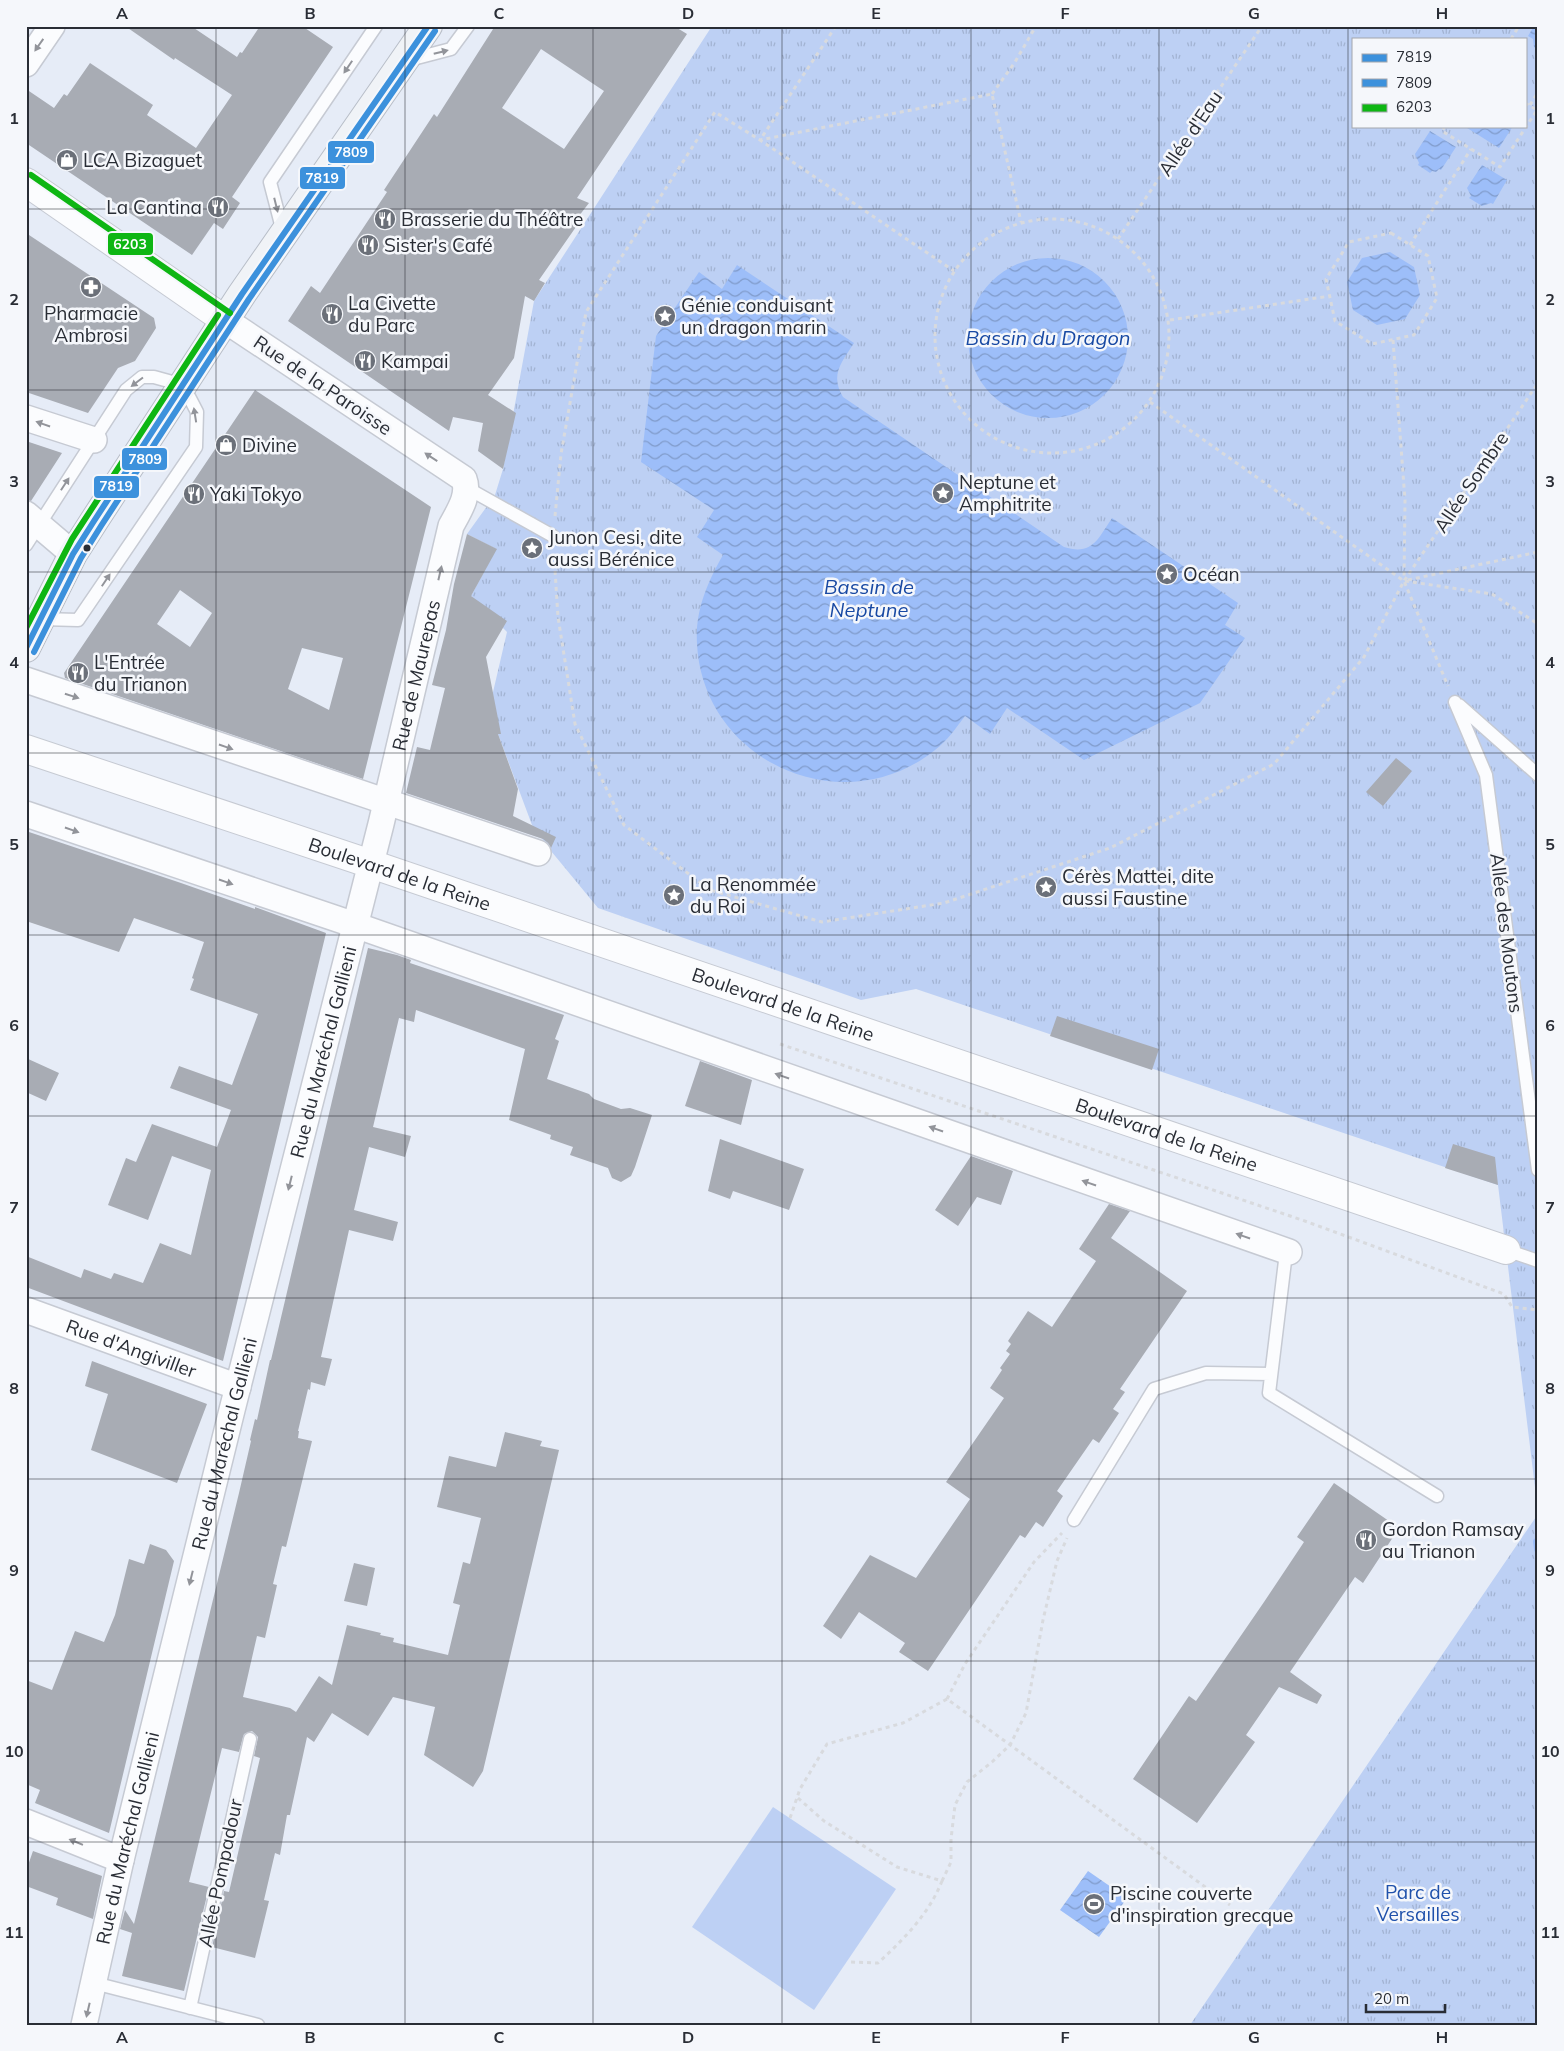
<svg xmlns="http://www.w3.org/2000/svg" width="1564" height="2051" font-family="Mulish,sans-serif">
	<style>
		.grass { fill: #bdd0f4 }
		.park { fill: url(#park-tufts); fill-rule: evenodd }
		.water { fill: url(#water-waves) }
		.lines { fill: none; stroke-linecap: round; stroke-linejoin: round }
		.stream { stroke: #9dbef9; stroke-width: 8 }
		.building { fill: #a8acb4; fill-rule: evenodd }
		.service-casing { stroke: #c6cad3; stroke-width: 15 }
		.minor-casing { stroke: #c6cad3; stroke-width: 28 }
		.tertiary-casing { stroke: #c6cad3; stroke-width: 30 }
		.primary-casing { stroke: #b8bec8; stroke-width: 30 }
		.path { stroke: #d8dade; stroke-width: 3; stroke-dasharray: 4 4; stroke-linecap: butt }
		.service { stroke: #fbfcfe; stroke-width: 12 }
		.minor { stroke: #fbfcfe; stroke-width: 25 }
		.tertiary { stroke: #fbfcfe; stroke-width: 28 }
		.primary { stroke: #f0f3f7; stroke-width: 28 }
		.bus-1-casing { stroke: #f5f7fb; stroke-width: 10 }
		.bus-2-casing { stroke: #f5f7fb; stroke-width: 10 }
		.bus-3-casing { stroke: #f5f7fb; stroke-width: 10 }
		.bus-1 { stroke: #3c91dc; stroke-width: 6 }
		.bus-2 { stroke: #3c91dc; stroke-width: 6 }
		.bus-3 { stroke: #0eb613; stroke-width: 6 }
		.oneway { fill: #92949a }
		.grid { fill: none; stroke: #292d35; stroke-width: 1; stroke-opacity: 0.55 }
		.bus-dot { fill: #292d35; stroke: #f5f7fb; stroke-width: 2 }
		.labels { text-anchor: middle; stroke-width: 5; stroke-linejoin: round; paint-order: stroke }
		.street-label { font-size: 19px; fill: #292d35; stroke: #f5f7fb }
		.poi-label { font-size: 19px; fill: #292d35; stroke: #f5f7fb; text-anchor: start }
		.park-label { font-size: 19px; fill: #1f51ab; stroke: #f5f7fb }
		.water-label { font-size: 20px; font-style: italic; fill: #1849a3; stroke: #f5f7fb }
		.line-badge { stroke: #f5f7fb; stroke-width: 2 }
		.badge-label { font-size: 14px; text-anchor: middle; font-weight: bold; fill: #fff }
		.neatline { fill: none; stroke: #292d35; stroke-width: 2 }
		.grid-label { font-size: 16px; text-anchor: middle; font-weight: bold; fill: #292d35 }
	</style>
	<defs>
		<pattern id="park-tufts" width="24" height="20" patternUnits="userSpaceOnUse" patternTransform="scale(1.25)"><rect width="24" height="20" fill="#bdd0f4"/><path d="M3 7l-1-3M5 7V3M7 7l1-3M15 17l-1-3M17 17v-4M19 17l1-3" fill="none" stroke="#a2b3d2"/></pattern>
		<pattern id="water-waves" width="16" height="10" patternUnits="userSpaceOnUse" patternTransform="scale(1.25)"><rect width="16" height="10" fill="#9dbef9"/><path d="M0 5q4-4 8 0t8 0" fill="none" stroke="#809bca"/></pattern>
	</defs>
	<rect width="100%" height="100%" fill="#e6ecf7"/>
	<path class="grass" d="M773,1807L896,1889L814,2010L692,1927Z"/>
	<path class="park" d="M712,26H1538V1512L1498,1185L916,989L861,1000L598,908L551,851L532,825L495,726L490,705L507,632L471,596L496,549L467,534L495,495L503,469L534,301ZM1353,39H1525V126H1353Z
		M1538,1514V2025H1190L1495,1577Z"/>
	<path class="water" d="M1534,26H1538V51L1534,47L1533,39L1528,36Z
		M1464,126H1513L1499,148Z
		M1430,131L1456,147L1441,170L1439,169L1436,172L1432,171L1430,173L1418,165L1419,163L1415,154Z
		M1482,165L1507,180L1493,204L1491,203L1482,206L1469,198L1471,196L1467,188Z
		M1390,252L1414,267L1420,295L1405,319L1377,325L1353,310L1347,282L1362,258Z
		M968 338a80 80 0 1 1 160 0a80 80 0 1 1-160 0Z
		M737,265L854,343C841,363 830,375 843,397L1064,547C1092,556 1098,539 1112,518L1238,603L1225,625L1245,638L1200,703L1084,760L1007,708L990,734L965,716C956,728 947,741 935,750C843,824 703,762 697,644C695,611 707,583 723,555L697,537L714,510L641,462L656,336L699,272L722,289Z
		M1088,1871L1127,1898L1099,1937L1060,1910Z"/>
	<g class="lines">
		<path class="stream" d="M1537,1542L1538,1549"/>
	</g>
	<path class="building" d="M125,26H191L237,57L240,52L242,53L260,26H302L333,47L232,197L240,203L223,229L214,223L192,255L26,143V89L54,108L64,94L67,96L90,63L153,105L147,115L196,148L232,95L175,58L174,60Z
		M495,26H674L687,34L577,198L589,203L575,221L578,224L539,280L545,283L534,301L525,296L514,358L488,395L516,413L503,469L478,451L483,423L453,417L449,431L288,321L311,286L320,293L387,192L384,190L434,114L437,117ZM541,49L604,91L564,149L502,108Z
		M26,233L154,318L156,328L135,361L118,368L88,413L26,392Z
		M255,390L431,507L363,779L65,678L64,673ZM180,590L212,613L190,647L157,624ZM302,648L343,658L329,710L288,689Z
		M26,441L62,453L31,501L26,500Z
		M467,534L497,549L471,596L507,621L486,657L501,734H498L518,789L513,816L556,837L551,848L548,843L543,839L406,793L417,747L430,750L445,688L432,685L446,630L454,584Z
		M1396,758L1412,771L1383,806L1366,792Z
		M26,831L181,883L255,909V907L326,933L223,1361L26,1287V1256L81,1278L84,1269L111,1279L114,1273L143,1283L160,1243L191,1255L211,1170L172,1156L148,1220L108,1205L126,1158L136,1162L152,1124L217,1147L231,1110L170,1088L179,1066L232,1085L258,1014L190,990L194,979L192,978L204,942L134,918L119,952L26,921Z
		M368,948L397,955L411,960L410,963L564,1015L555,1039L559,1041L547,1079L589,1094L594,1099L621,1109L630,1108L652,1115L635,1167L631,1176L621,1182L612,1178L608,1168L570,1155L573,1147L550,1139L551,1135L509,1120L525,1049L416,1010L414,1022L399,1018L373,1127L411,1136L405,1157L369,1147L354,1210L398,1222L393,1241L349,1230L321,1357L332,1359L325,1386L311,1382L310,1390L308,1389L298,1431H299L298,1438L312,1441L286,1547L282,1546L273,1584L277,1585L265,1638L257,1636L243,1697L290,1708L296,1712L319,1676L332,1685L347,1625L381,1633L380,1635L394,1638L393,1642L448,1655L460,1605L453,1603L463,1562L470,1564L481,1518L437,1507L449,1456L496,1467L505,1432L542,1441L540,1446L559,1450L483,1771L473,1787L424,1755L435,1707L393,1697L368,1736L332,1713L314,1742L307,1737L290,1815H287L280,1855L275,1853L264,1900L269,1901L255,1958L212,1947L224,1891L229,1892L260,1758L254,1756L258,1737L252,1731L244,1734L239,1752L222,1748L189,1882L209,1887L184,1991L122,1976L132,1933L120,1929L125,1910L134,1924L239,1493L251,1441L250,1440L255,1419L257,1420L270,1360H271Z
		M1057,1016L1159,1049L1152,1070L1050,1036Z
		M26,1058L59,1073L46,1101L26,1092Z
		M700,1061L752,1080L741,1125L685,1106Z
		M720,1139L804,1169L789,1210L733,1191L730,1199L708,1191Z
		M1453,1144L1495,1157L1498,1185L1445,1168Z
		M971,1156L1013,1171L1001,1205L977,1197L958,1226L935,1210Z
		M1109,1204L1130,1211L1111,1238L1187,1291L1120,1389L1125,1392L1113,1409L1119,1413L1099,1443L1093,1439L1057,1491L1063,1496L1043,1527L1036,1522L1025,1538L1020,1535L928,1671L899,1652L905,1643L859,1612L841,1639L823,1626L870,1555L916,1578L970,1499L946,1482L1004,1398L990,1388L1002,1370L1000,1368L1010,1354L1006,1351L1011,1344L1008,1341L1028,1311L1052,1327L1096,1261L1079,1249Z
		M92,1361L207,1404L177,1483L91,1450L108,1394L85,1386Z
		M1334,1483L1399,1528L1363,1583L1355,1577L1290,1672L1322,1695L1317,1704L1279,1687L1246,1735L1255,1742L1197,1823L1133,1779L1189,1696L1196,1701L1264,1602L1304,1542L1297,1537Z
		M150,1544L166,1550L174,1561L109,1833L35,1803L40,1790L26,1784V1680L52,1690L75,1631L104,1642L115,1615L129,1559L144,1564Z
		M354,1563L375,1568L367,1606L344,1601Z
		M33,1851L102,1876L93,1919L56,1905L58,1898L26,1886V1871Z"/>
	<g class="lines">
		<g class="service-casing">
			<path id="service" d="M409,60L451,49L468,26
				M283,232L270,182L376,26
				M467,488L553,536
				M26,545L126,390L142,377H154L183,385L197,412L196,447L78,620L41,619
				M1455,702L1486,775L1538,1170
				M1459,705L1538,775
				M1506,1250L1538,1261
				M1285,1261L1269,1393L1437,1496
				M1074,1520L1154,1389L1206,1373L1271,1374
				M94,1983L258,2025
				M190,2008L250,1739"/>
		</g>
		<g class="minor-casing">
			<g id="minor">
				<path d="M26,64L52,26"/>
				<path d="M26,418L94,440"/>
				<path d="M26,514L73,554"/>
				<path d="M26,680L538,853"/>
				<path d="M26,814L355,925L1289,1252"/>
				<path id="s1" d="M26,1310L238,1387"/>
				<path d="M26,1822L121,1860"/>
				<path id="s2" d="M84,2025L121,1860L232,1410L381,824L451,526C459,511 470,495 464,479L225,320"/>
			</g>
		</g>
		<g class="tertiary-casing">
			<g id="tertiary">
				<path d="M26,182L225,320"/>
				<path id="s3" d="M26,749L371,864L1506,1250"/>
			</g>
		</g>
		<g class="primary-casing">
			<path id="primary" d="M26,648L73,554L94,521L242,294L428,26"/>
		</g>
		<path class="path" d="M836,26L760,140L954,271
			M1511,39L1519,26
			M992,94L1015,62L1036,26
			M1530,105L1538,92
			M1445,126L1442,131L1500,167L1537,110L1525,103
			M935 336a117 117 0 1 1 234 0a117 117 0 1 1-234 0Z
			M1391,233L1428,256L1437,298L1414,335L1372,344L1335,321L1326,279L1349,242Z
			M1118,239L1262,26
			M1410,245L1471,149
			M1170,320L1330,296
			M1393,340L1405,500L1404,580
			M1150,402L1404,581L1448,686
			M555,516L561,454L586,312L715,112L760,140L992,94L1021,222
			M554,555L558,617L575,724L624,825L710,890L822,922L944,903L1110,848L1274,764L1364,657L1404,581L1538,383
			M1408,580L1538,552
			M1405,581L1492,594L1538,624
			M780,1044L1302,1220L1504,1294L1512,1307L1538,1310
			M947,1699L965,1664L1034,1562L1062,1533
			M798,1798L824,1821L897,1867L942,1881C929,1914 903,1940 878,1963L851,1962
			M790,1818L800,1789L827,1744L903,1723L947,1699L1230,1905
			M942,1881L951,1862V1839L955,1805L967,1782L992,1762L1010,1745L1026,1713L1043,1620L1057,1561L1067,1538"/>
		<use href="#service" class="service"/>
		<use href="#minor" class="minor"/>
		<use href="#tertiary" class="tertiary"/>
		<use href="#primary" class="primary"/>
		<g class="bus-1-casing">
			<path id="bus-1" d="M26,648L73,554L94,521L242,294L428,26"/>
		</g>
		<g class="bus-2-casing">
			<path id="bus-2" d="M34,652L81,558L101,526L249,299L435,31"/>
		</g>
		<g class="bus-3-casing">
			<path id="bus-3" d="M31,175L230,313
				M26,628L72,539L218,315"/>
		</g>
		<use href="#bus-1" class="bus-1"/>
		<use href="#bus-2" class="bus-2"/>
		<use href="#bus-3" class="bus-3"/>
	</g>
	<defs><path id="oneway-solid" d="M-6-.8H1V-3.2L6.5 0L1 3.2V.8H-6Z" transform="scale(1.25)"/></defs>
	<g class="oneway">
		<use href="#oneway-solid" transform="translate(39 45) rotate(125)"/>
		<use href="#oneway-solid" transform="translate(441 52) rotate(-14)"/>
		<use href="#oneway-solid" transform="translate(348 67) rotate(124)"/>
		<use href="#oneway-solid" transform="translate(276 205) rotate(76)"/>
		<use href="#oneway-solid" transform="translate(137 382) rotate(143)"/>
		<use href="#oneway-solid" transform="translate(195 415) rotate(-99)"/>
		<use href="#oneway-solid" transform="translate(43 424) rotate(-161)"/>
		<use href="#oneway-solid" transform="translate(431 457) rotate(-147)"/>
		<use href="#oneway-solid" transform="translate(65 484) rotate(-57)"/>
		<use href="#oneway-solid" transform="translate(440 573) rotate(-77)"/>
		<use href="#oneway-solid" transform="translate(106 580) rotate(-56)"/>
		<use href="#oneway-solid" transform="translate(72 696) rotate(18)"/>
		<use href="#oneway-solid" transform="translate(226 747) rotate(19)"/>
		<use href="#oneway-solid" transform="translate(72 830) rotate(19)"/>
		<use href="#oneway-solid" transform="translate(226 882) rotate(19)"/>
		<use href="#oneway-solid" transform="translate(782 1076) rotate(-161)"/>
		<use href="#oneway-solid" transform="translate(936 1129) rotate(-161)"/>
		<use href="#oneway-solid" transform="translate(290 1183) rotate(104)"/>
		<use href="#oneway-solid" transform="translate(1089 1183) rotate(-161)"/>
		<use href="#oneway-solid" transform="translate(1243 1236) rotate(-161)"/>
		<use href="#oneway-solid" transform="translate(191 1578) rotate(104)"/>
		<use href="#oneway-solid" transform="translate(76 1842) rotate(-158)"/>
		<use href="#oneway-solid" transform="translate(88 2010) rotate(103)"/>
	</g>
	<path class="grid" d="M216,26V2025M405,26V2025M593,26V2025M782,26V2025M971,26V2025M1159,26V2025M1348,26V2025M26,209H1538M26,390H1538M26,572H1538M26,753H1538M26,935H1538M26,1116H1538M26,1298H1538M26,1479H1538M26,1661H1538M26,1842H1538"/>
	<defs>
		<g id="shop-disc" transform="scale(1.125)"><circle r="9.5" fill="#6b7079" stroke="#f5f7fb"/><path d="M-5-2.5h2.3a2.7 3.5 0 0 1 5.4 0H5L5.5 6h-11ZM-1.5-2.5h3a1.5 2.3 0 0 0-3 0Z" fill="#fff"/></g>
		<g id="restaurant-disc" transform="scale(1.125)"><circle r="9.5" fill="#6b7079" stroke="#f5f7fb"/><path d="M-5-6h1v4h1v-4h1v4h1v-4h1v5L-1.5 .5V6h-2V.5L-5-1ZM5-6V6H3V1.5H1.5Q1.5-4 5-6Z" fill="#fff"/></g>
		<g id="pharmacy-disc" transform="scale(1.125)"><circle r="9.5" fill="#6b7079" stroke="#f5f7fb"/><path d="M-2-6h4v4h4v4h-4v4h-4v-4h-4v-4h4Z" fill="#fff"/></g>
		<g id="sight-disc" transform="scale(1.125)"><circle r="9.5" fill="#6b7079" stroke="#f5f7fb"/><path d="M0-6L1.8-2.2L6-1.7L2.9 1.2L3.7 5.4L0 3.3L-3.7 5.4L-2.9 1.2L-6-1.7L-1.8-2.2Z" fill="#fff"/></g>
		<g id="stadium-disc" transform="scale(1.125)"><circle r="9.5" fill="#6b7079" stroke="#f5f7fb"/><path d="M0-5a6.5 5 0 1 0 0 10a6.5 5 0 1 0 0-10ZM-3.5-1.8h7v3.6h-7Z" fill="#fff"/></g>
	</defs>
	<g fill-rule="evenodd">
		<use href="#shop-disc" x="67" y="160"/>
		<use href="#restaurant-disc" x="218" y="207"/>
		<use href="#restaurant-disc" x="385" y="219"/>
		<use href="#restaurant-disc" x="368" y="245"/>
		<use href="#pharmacy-disc" x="91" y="287"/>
		<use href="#restaurant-disc" x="332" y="314"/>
		<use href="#sight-disc" x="665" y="316"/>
		<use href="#restaurant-disc" x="365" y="361"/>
		<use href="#shop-disc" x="226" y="445"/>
		<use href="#sight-disc" x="943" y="493"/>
		<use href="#restaurant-disc" x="194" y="494"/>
		<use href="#sight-disc" x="532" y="548"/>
		<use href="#sight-disc" x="1167" y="574"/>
		<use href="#restaurant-disc" x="78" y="673"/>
		<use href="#sight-disc" x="1046" y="887"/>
		<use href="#sight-disc" x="674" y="895"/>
		<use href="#restaurant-disc" x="1366" y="1540"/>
		<use href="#stadium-disc" x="1094" y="1904"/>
	</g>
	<circle class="bus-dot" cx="87" cy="548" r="4.5"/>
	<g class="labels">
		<g class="street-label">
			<text transform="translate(1190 133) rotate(-56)" y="7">Allée d'Eau</text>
			<text transform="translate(323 385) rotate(34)" y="7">Rue de la Paroisse</text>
			<text transform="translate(1471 482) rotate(-56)" y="7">Allée Sombre</text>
			<text dy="7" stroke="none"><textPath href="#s2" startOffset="1390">Rue de Maurepas</textPath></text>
			<text dy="7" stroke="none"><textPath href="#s3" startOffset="394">Boulevard de la Reine</textPath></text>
			<text transform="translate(1507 933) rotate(83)" y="7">Allée des Moutons</text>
			<text dy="7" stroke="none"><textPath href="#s3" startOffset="799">Boulevard de la Reine</textPath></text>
			<text dy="7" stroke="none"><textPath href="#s2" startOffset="1002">Rue du Maréchal Gallieni</textPath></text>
			<text dy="7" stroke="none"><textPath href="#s3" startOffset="1204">Boulevard de la Reine</textPath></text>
			<text dy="7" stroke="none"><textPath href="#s1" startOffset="112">Rue d'Angiviller</textPath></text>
			<text dy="7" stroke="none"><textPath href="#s2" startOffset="598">Rue du Maréchal Gallieni</textPath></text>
			<text dy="7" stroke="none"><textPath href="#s2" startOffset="192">Rue du Maréchal Gallieni</textPath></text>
			<text transform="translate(220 1873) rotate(-78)" y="7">Allée Pompadour</text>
		</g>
		<g class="poi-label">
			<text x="83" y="167">LCA Bizaguet</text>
			<text x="202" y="214" text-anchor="end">La Cantina</text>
			<text x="401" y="226">Brasserie du Théâtre</text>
			<text x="384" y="252">Sister's Café</text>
			<text x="348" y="310">La Civette<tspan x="348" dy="22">du Parc</tspan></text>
			<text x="681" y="312">Génie conduisant<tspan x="681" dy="22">un dragon marin</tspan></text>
			<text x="91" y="320" text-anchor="middle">Pharmacie<tspan x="91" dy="22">Ambrosi</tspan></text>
			<text x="381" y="368">Kampai</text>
			<text x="242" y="452">Divine</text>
			<text x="959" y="489">Neptune et<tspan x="959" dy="22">Amphitrite</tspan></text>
			<text x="210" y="501">Yaki Tokyo</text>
			<text x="548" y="544">Junon Cesi, dite<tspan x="548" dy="22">aussi Bérénice</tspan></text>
			<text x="1183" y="581">Océan</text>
			<text x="94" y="669">L'Entrée<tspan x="94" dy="22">du Trianon</tspan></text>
			<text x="1062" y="883">Cérès Mattei, dite<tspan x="1062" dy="22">aussi Faustine</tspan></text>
			<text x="690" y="891">La Renommée<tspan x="690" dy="22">du Roi</tspan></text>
			<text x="1382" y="1536">Gordon Ramsay<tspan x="1382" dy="22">au Trianon</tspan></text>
			<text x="1110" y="1900">Piscine couverte<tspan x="1110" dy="22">d'inspiration grecque</tspan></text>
		</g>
		<g class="park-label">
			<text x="1418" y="1899">Parc de<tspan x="1418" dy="22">Versailles</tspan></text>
		</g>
		<g class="water-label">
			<text x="1048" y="345">Bassin du Dragon</text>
			<text x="869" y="594">Bassin de<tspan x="869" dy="23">Neptune</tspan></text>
		</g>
	</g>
	<g class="line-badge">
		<rect x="327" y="140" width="48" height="24" rx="5" fill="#3c91dc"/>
		<rect x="299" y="166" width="47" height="24" rx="5" fill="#3c91dc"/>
		<rect x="107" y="232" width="47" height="24" rx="5" fill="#0eb613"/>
		<rect x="121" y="447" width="47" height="24" rx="5" fill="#3c91dc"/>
		<rect x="93" y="475" width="47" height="24" rx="5" fill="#3c91dc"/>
	</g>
	<g class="badge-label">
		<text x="351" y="157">7809</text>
		<text x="322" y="183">7819</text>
		<text x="130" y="249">6203</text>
		<text x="145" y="464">7809</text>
		<text x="116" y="491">7819</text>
	</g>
	<rect width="1564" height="2051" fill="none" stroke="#f5f7fb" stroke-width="55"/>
	<rect x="1352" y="38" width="175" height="90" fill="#f5f7fb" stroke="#a3a6ac"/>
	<rect x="1362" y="54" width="25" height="8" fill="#3c91dc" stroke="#a3a6ac"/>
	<text x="1396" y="62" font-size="15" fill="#292d35">7819</text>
	<rect x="1362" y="79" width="25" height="8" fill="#3c91dc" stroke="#a3a6ac"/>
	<text x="1396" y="88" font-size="15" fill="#292d35">7809</text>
	<rect x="1362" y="104" width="25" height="8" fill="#0eb613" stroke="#a3a6ac"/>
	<text x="1396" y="112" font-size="15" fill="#292d35">6203</text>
	<path d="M1366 2004v8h79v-8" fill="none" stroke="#292d35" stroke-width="2.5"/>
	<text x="1374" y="2004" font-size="15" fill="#292d35" stroke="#f5f7fb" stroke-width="4" paint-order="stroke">20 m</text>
	<rect x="28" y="28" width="1508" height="1996" class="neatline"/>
	<g class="grid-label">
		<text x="122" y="19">A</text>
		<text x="310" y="19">B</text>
		<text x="499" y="19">C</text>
		<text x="688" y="19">D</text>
		<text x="876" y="19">E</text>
		<text x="1065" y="19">F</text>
		<text x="1254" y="19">G</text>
		<text x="1442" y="19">H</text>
		<text x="14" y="124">1</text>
		<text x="1550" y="124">1</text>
		<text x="14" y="305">2</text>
		<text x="1550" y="305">2</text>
		<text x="14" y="487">3</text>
		<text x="1550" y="487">3</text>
		<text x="14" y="668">4</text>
		<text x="1550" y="668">4</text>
		<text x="14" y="850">5</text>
		<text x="1550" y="850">5</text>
		<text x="14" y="1031">6</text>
		<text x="1550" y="1031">6</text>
		<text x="14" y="1213">7</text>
		<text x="1550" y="1213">7</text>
		<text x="14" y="1394">8</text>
		<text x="1550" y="1394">8</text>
		<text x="14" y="1576">9</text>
		<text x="1550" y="1576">9</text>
		<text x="14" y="1757">10</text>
		<text x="1550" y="1757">10</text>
		<text x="14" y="1938">11</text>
		<text x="1550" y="1938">11</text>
		<text x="122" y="2043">A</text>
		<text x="310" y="2043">B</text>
		<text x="499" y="2043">C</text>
		<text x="688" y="2043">D</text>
		<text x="876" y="2043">E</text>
		<text x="1065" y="2043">F</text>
		<text x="1254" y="2043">G</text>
		<text x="1442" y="2043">H</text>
	</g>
</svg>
